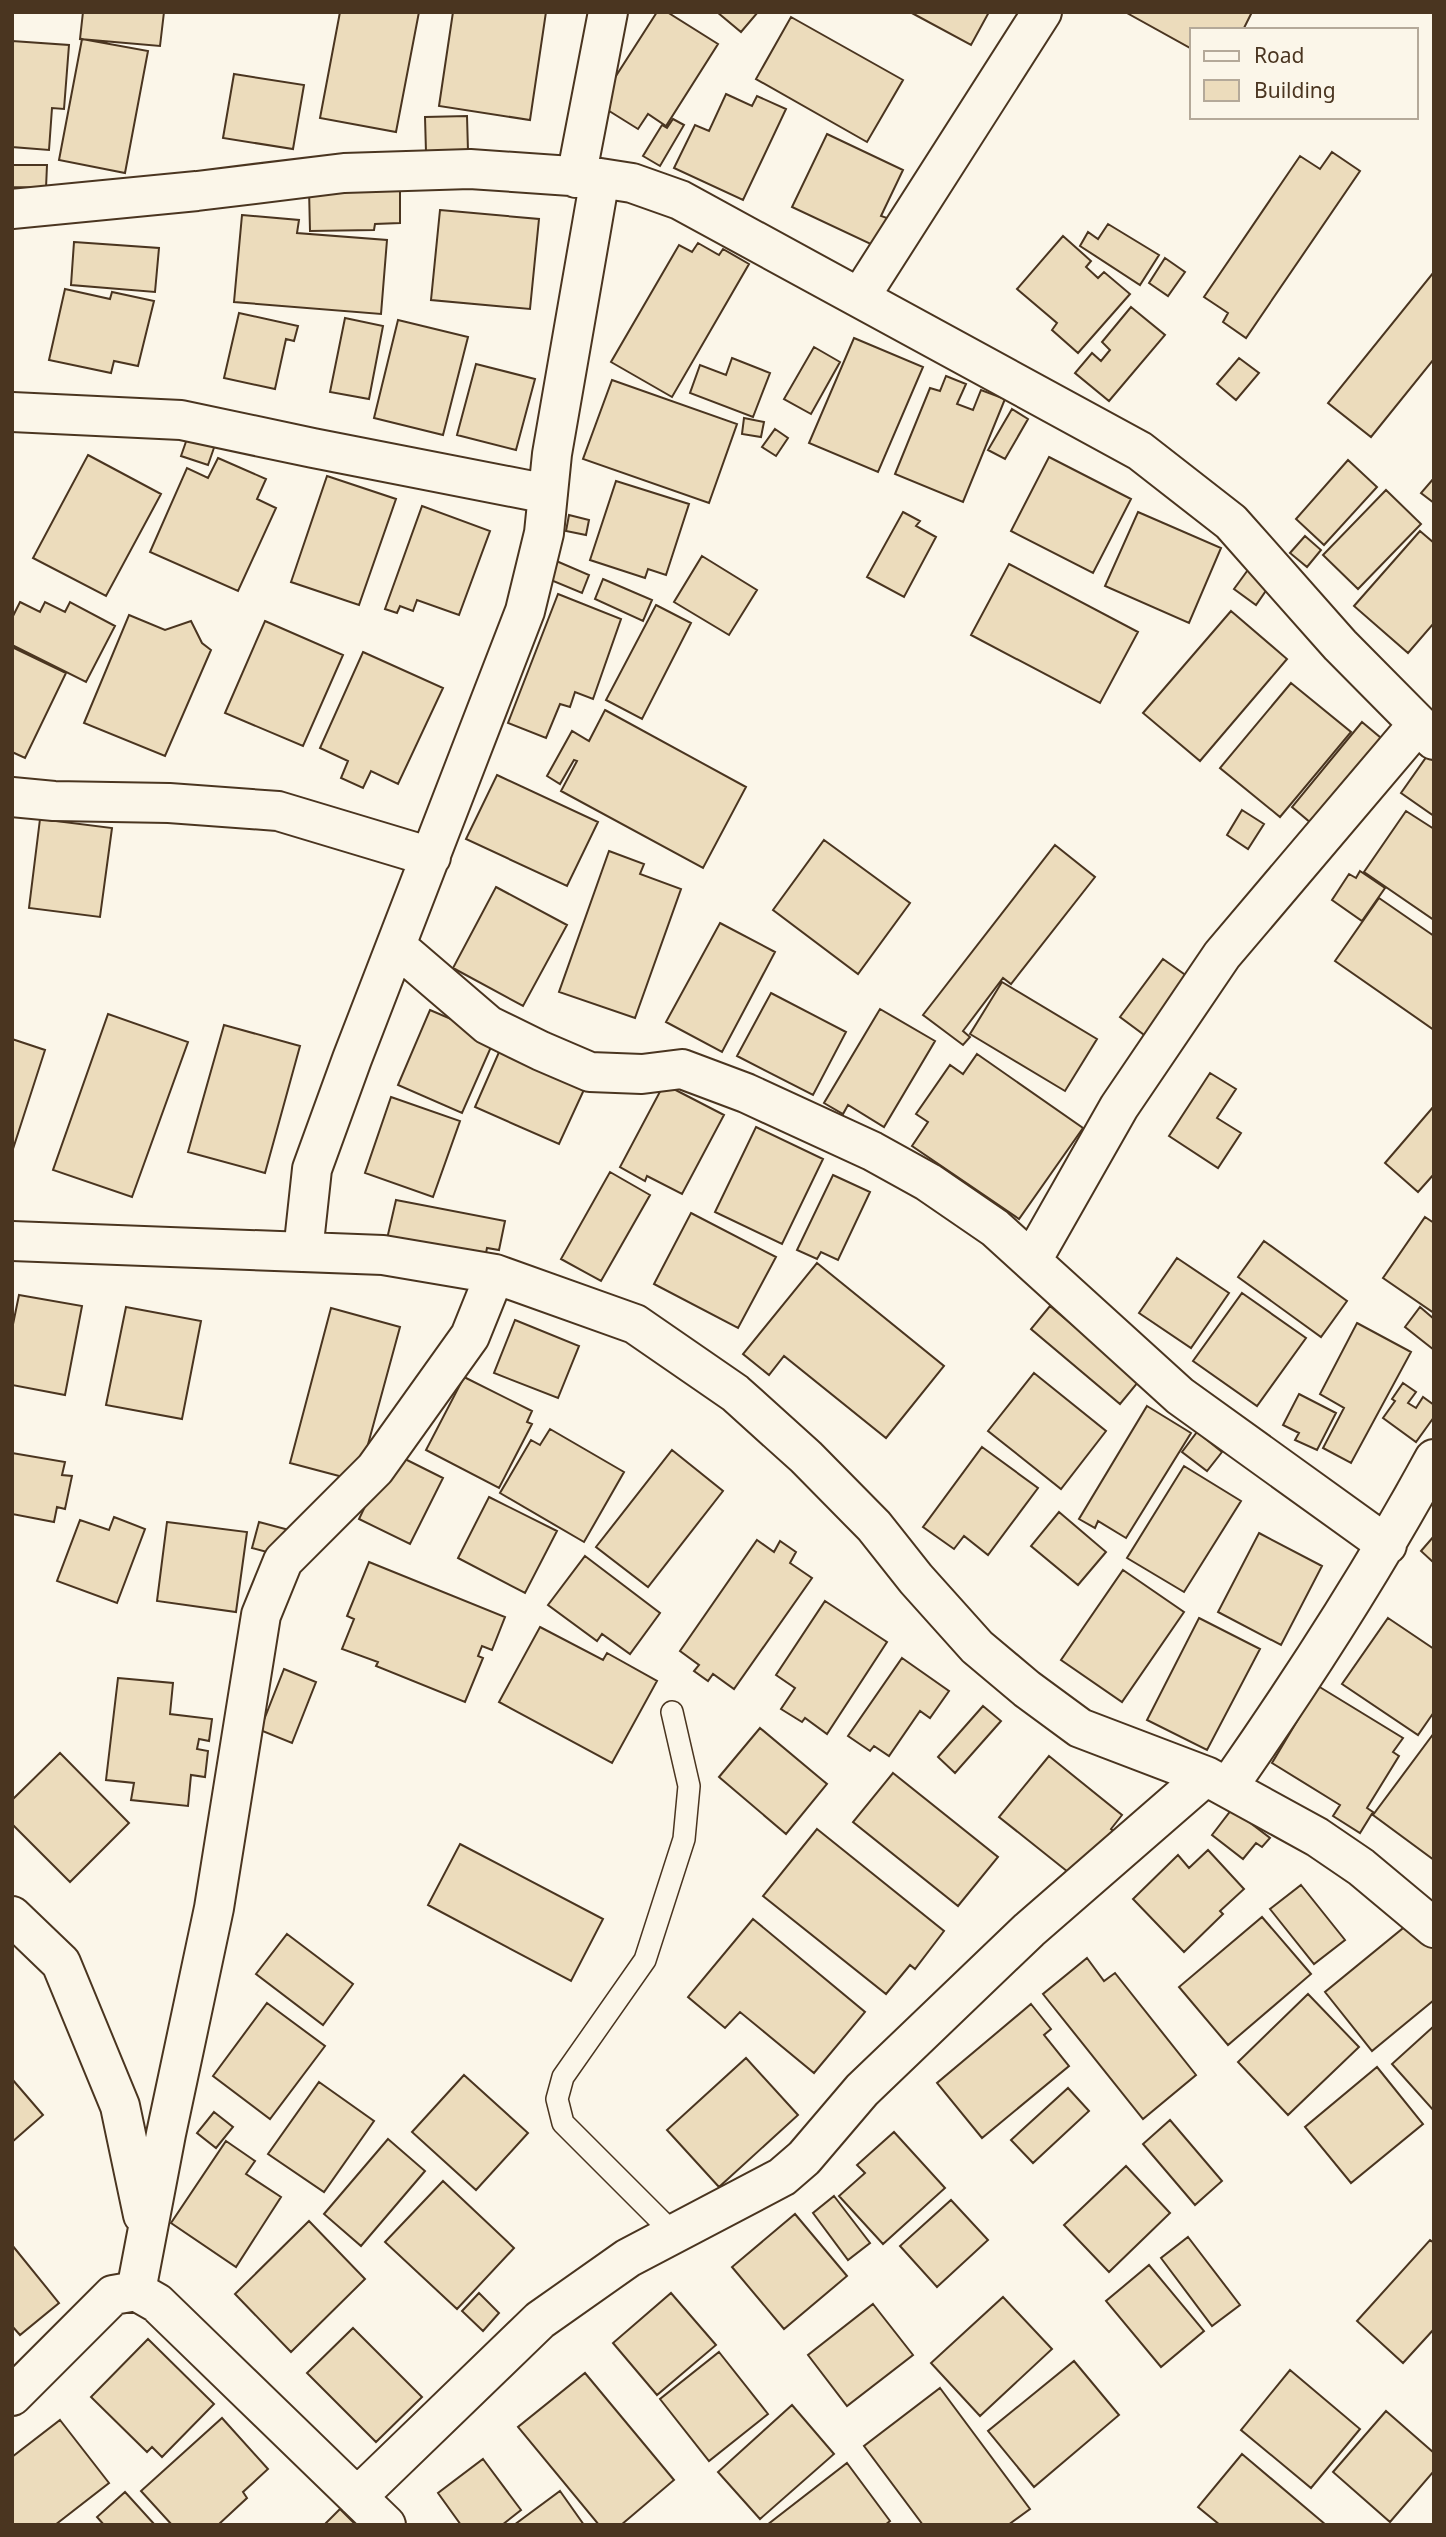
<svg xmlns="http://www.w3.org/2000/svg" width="1446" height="2537" font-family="'Noto Sans',sans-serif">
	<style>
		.building { fill: #ecdcbc; stroke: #4a3520; stroke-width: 2 }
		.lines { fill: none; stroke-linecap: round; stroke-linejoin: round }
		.service-casing { stroke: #4a3520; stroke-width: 24 }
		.minor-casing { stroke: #4a3520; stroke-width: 42 }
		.service { stroke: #fbf6e9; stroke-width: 21 }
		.minor { stroke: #fbf6e9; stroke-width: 38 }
	</style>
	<rect width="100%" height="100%" fill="#fbf6e9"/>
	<path class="building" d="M83,12H164L160,46L80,39Z
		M340,12H419L396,132L320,118Z
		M453,12H546L530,120L439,106Z
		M657,12H667L718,44L666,126L648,114L638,129L598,104Z
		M717,12H758L741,32Z
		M910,12H989L971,45Z
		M1252,12L1243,30H1192V49L1127,13Z
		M791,17L903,80L867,142L756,79Z
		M82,39L148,51L125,173L59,160Z
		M12,41L69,45L64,109L52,108L49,150L12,147Z
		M234,74L304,85L293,149L223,138Z
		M726,94L752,106L757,96L786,109L743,200L674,168L695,125L709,131Z
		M467,116L468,151L426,152L425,117Z
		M673,119L684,125L660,166L643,156L662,125L667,128Z
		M827,134L903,170L881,216L890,219L877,247L792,207Z
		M1332,152L1360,171L1246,338L1223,322L1228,313L1204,297L1300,156L1320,169Z
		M12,165H47L46,188L12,187Z
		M400,188V223L375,224L374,230L310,231L309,189Z
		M440,210L539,219L530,309L431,300Z
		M242,215L299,220L297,233L387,240L381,314L234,302Z
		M1108,224L1159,255L1140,285L1080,246L1088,232L1098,239Z
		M1063,236L1091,261L1086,267L1098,278L1104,272L1130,294L1078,353L1052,330L1057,323L1017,289Z
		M74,242L159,248L155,292L71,285Z
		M698,243L719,255L723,249L749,264L672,397L611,362L679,245L692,252Z
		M1165,258L1185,272L1168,296L1149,283Z
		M1433,273L1434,359L1371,437L1328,403Z
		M65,289L110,299L112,292L154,301L138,366L114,361L111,373L49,360Z
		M1131,307L1165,335L1109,401L1075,373L1092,353L1101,361L1110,350L1102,342Z
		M239,313L298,326L294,341L286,339L275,389L224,378Z
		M345,318L383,326L369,399L330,392Z
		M398,320L468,337L443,435L374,418Z
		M854,338L923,367L878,472L809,443Z
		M814,347L840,362L811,414L784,399Z
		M732,358L770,373L753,417L690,393L700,365L726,375Z
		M1239,358L1259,373L1236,400L1217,384Z
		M476,364L535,379L516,450L457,435Z
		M946,376L966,384L957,404L973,410L981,390L1005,399L963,502L895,474L930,388L940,391Z
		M612,380L737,424L709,503L583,459Z
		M1012,409L1028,419L1005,459L988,450Z
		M744,418L764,422L761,437L742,434Z
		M775,429L788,438L776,456L762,447Z
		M189,433L216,442L208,465L181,456Z
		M88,455L161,494L106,596L33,558Z
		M1049,457L1131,499L1093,573L1011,531Z
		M218,458L266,479L257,499L276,508L238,591L150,552L187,468L208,478Z
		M1348,460L1377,487L1324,545L1296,519Z
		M327,476L396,499L359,605L291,582Z
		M1434,478V503L1421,493Z
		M616,481L689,504L666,575L648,569L645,578L590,560Z
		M1386,490L1421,524L1358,589L1323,555Z
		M422,506L490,531L459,615L417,600L413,611L400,606L397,613L385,609Z
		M903,512L920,521L916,526L936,537L904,597L867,577Z
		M1138,512L1221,548L1189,623L1105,586Z
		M569,515L589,520L586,535L566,531Z
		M1420,531L1434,543V623L1408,653L1354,606Z
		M1305,536L1321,550L1307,567L1290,553Z
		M702,556L757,590L729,635L674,602Z
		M554,560L589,575L582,593L546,578Z
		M1009,564L1138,632L1100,703L971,635Z
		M1250,567L1272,582L1256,605L1234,589Z
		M603,579L652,600L643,621L595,599Z
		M558,594L621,619L593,699L575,692L570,707L560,704L546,738L508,723Z
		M20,602L40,612L45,602L65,612L70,602L115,626L86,682L12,645V618Z
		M656,605L691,623L642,719L606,700Z
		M1231,611L1287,659L1200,761L1143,713Z
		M129,615L165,630L191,621L202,643L211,650L165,756L84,723Z
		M265,621L343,655L303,746L225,713Z
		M12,647L66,673L25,758L12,752Z
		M363,652L443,688L398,784L371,771L363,788L341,778L348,761L320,748Z
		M1291,683L1351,732L1280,817L1220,768Z
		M605,710L746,787L703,868L561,791L577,761L574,760L560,784L547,776L572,731L589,741Z
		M1362,722L1381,738L1311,823L1292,807Z
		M1427,756L1434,761V816L1401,793Z
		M497,775L598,822L567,886L466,839Z
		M1242,810L1264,824L1248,849L1227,835Z
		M1406,811L1434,829V920L1364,872Z
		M40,819L112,828L100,917L29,908Z
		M824,840L910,903L858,974L773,910Z
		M1055,845L1095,877L1011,984L1003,978L963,1031L970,1037L963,1045L923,1015Z
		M609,851L644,864L640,874L681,889L635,1018L559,992Z
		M1360,871L1385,888L1362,921L1332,900L1349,874L1356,878Z
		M496,887L567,925L523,1006L453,968Z
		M1379,898L1434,936V1030L1335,961Z
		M720,923L775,952L722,1052L666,1022Z
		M1163,959L1191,979L1147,1037L1120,1017Z
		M1002,982L1097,1039L1065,1091L970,1034Z
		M771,993L846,1032L813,1095L737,1056Z
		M880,1009L935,1041L884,1127L848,1105L843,1114L824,1103Z
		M430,1010L495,1038L462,1113L398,1085Z
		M108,1014L188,1042L132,1197L53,1170Z
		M224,1025L300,1046L265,1173L188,1152Z
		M12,1039L45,1050L12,1152Z
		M503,1043L588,1081L559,1144L475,1107Z
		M977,1054L1083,1128L1019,1219L912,1146L928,1122L916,1114L950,1065L963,1074Z
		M1210,1073L1236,1089L1217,1118L1241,1133L1218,1168L1169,1136Z
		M664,1084L724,1115L682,1194L647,1176L645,1181L620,1167Z
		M391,1097L460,1121L433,1197L365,1173Z
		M1434,1106V1174L1418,1192L1385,1163Z
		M756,1127L823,1159L782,1244L715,1212Z
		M610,1172L650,1195L601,1281L561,1259Z
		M833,1175L870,1192L838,1260L821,1252L817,1259L797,1250Z
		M396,1200L505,1221L499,1250L487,1248L485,1258L387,1239Z
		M691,1213L776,1257L738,1328L654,1284Z
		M1425,1217L1434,1223V1313L1383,1278Z
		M1264,1241L1347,1301L1321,1337L1238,1277Z
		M1177,1258L1229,1293L1191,1348L1139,1313Z
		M817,1263L944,1366L886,1438L784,1356L769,1375L743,1354Z
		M1242,1293L1306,1338L1257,1406L1193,1361Z
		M19,1295L82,1306L65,1395L12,1385V1329Z
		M1050,1306L1139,1381L1120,1404L1031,1329Z
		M126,1307L201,1321L182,1419L106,1405Z
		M1420,1307L1434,1319V1350L1405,1327Z
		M331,1308L400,1327L358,1481L290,1463Z
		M515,1320L579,1346L558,1398L494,1373Z
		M1357,1323L1411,1352L1351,1463L1323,1448L1344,1408L1320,1394Z
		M1034,1373L1106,1431L1061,1489L988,1431Z
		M464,1377L532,1411L527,1422L532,1424L499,1488L426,1450Z
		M1403,1383L1416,1392L1408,1403L1416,1408L1423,1397L1434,1405V1417L1416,1442L1383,1418L1395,1401L1392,1399Z
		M1299,1394L1336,1413L1317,1450L1295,1440L1299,1433L1283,1425Z
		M1147,1406L1191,1433L1126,1538L1098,1521L1095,1528L1079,1519Z
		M550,1429L624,1472L584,1542L500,1493L531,1440L540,1445Z
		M1197,1432L1222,1452L1207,1471L1182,1452Z
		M982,1447L1038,1488L988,1555L964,1536L954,1549L923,1527Z
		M672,1450L723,1491L648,1587L596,1547Z
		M391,1452L443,1478L410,1544L359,1519Z
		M12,1453L65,1462L62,1475L72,1476L65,1509L57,1507L54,1522L12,1514Z
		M1184,1466L1241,1501L1184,1592L1127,1558Z
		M489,1497L557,1531L525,1593L458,1558Z
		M1059,1512L1106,1552L1078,1585L1031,1546Z
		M114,1517L145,1529L117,1603L57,1581L80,1520L109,1530Z
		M167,1522L247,1532L236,1612L157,1601Z
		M259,1522L289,1530L282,1556L252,1548Z
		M1259,1533L1322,1566L1281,1645L1218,1612Z
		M1434,1536V1563L1421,1551Z
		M757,1540L774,1552L780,1541L796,1552L790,1563L812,1578L734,1689L713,1674L708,1681L694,1671L699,1665L680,1651Z
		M585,1556L660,1613L630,1654L602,1634L597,1641L548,1605Z
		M369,1562L505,1617L492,1650L482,1646L478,1656L483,1658L465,1702L376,1666L378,1662L342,1649L354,1619L347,1616Z
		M1123,1570L1184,1612L1122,1702L1061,1660Z
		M825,1601L887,1642L827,1734L805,1718L802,1722L781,1709L795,1688L776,1675Z
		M1199,1618L1260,1649L1207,1750L1147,1720Z
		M1388,1618L1434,1649V1712L1418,1735L1342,1684Z
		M540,1627L603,1660L607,1653L657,1681L612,1763L499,1702Z
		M902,1658L949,1691L930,1718L920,1711L889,1756L874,1746L870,1751L848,1736Z
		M284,1669L316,1682L292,1743L260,1730Z
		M118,1678L173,1683L170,1714L212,1719L209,1741L199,1739L197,1749L208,1751L205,1777L191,1775L188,1806L131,1800L134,1783L106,1780Z
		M1318,1686L1403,1738L1393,1752L1399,1756L1367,1808L1373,1812L1360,1833L1333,1816L1340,1805L1272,1763Z
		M983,1706L1001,1721L955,1773L938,1757Z
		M760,1728L827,1784L786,1834L719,1777Z
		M1434,1733V1860L1373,1815Z
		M60,1753L129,1823L70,1882L12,1824V1800Z
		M1049,1756L1122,1815L1111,1829L1118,1835L1073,1876L999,1817Z
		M893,1773L998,1857L958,1906L853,1822Z
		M1232,1809L1270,1838L1262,1847L1256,1843L1243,1859L1212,1835Z
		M817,1829L944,1931L915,1969L910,1965L886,1994L763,1896Z
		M460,1844L603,1919L571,1981L428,1905Z
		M1208,1850L1244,1889L1220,1911L1223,1914L1184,1952L1133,1899L1178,1855L1189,1868Z
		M1301,1885L1345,1940L1314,1964L1270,1909Z
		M1262,1917L1311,1974L1228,2045L1179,1987Z
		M753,1919L865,2012L814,2073L740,2012L725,2028L688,1997Z
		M1413,1920L1434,1945V2000L1372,2051L1325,1992Z
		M287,1934L353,1984L323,2025L256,1974Z
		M1087,1958L1104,1981L1115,1973L1196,2075L1143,2119L1043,1994Z
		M1308,1994L1359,2047L1288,2115L1238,2062Z
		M267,2003L325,2046L270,2119L213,2076Z
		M1031,2004L1051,2029L1044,2035L1069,2066L982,2138L937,2083Z
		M1434,2026V2111L1392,2064Z
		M746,2058L798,2115L719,2187L667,2130Z
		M1377,2067L1423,2124L1351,2183L1305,2127Z
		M464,2075L528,2133L476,2190L412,2132Z
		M12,2079L43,2115L12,2142Z
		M319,2082L374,2121L324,2192L268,2154Z
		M1068,2088L1089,2111L1033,2163L1011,2140Z
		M214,2112L233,2127L216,2148L197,2133Z
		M1170,2120L1222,2181L1195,2205L1143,2144Z
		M894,2132L945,2188L883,2244L839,2196L865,2173L857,2165Z
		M388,2139L425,2171L361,2246L324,2214Z
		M226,2141L255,2161L246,2174L281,2197L236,2267L171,2223Z
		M1126,2166L1170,2213L1109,2272L1064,2225Z
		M443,2181L514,2248L457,2309L385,2242Z
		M834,2196L870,2243L848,2260L813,2213Z
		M951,2200L988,2240L937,2287L900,2246Z
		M795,2214L847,2276L784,2329L732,2267Z
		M309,2221L365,2279L291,2352L235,2294Z
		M1188,2237L1240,2305L1212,2326L1161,2258Z
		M1430,2240L1434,2243V2329L1403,2363L1357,2321Z
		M12,2245L59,2303L20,2335L12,2326Z
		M1149,2265L1204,2331L1161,2367L1106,2301Z
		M479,2293L499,2313L483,2331L462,2311Z
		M671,2293L716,2345L657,2395L613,2343Z
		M1003,2297L1052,2349L980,2416L931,2363Z
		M873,2304L913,2355L847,2406L808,2355Z
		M353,2328L422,2397L376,2442L307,2373Z
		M148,2339L214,2404L162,2457L152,2447L147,2452L91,2397Z
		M719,2352L768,2414L709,2461L660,2399Z
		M1074,2361L1119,2415L1034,2487L988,2431Z
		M1290,2370L1360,2429L1311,2488L1241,2430Z
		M585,2373L674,2480L621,2525H599L518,2427Z
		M940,2388L1030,2509L1008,2525H923L864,2446Z
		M792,2405L834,2454L760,2519L718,2472Z
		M1386,2411L1434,2453V2471L1390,2522L1333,2472Z
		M222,2418L268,2469L243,2492L247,2498L218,2525H172L141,2491Z
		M60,2420L109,2483L55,2525H12V2457Z
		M1242,2454L1326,2525H1220L1198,2507Z
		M483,2459L521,2510L502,2525H461L438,2493Z
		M847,2463L890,2521L885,2525H767Z
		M560,2491L584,2525H514Z
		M125,2492L155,2525H104L97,2517Z
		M340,2509L356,2525H324Z"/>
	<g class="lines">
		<g class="service-casing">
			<path id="service" d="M672,1712L689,1786L684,1839L645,1960L563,2077L557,2099L563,2123L674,2234"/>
		</g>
		<g class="minor-casing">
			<path id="minor" d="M576,178L608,12
				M12,209L197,191L344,173L470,169L600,178L632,183L680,200L1140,451L1231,522L1340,645L1434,740
				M860,297L1042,12
				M12,412L181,420L313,448L548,494
				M12,797L54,801L169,803L278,811L431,857
				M396,946L488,1025L541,1051L590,1072L642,1074L682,1069L746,1093L872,1151L928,1182L995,1228L1180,1396L1387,1545
				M12,1241L383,1255L495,1274L635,1324L735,1393L806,1457L874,1526L916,1579L977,1647L1027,1689L1080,1728L1206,1776L1317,1837L1361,1867L1434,1928
				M303,1252L312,1169L352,1059L525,611L544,533L552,454L600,178
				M1032,1260L1119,1107L1222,955L1418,724
				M1228,1787C1302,1681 1372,1573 1434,1459
				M12,1916L61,1963L120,2106L143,2215
				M136,2291L166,2134L214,1908L261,1615L283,1561L375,1469L470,1336L495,1274
				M12,2396L113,2295L136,2291L157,2303L386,2525
				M357,2497L540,2320L628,2258L782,2177L804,2158L862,2090L1029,1930L1206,1776"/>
		</g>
		<use href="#service" class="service"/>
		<use href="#minor" class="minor"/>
	</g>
	<rect width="1446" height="2537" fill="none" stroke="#4a3520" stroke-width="28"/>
	<rect x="1190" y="28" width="228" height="91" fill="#fbf6e9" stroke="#b4a999" stroke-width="2"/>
	<rect x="1204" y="51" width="35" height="10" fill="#fbf6e9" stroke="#b4a999" stroke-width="2"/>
	<text x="1254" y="63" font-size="21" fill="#4a3520">Road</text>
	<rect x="1204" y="80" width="35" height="21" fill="#ecdcbc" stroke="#b4a999" stroke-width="2"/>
	<text x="1254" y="98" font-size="21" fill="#4a3520">Building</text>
</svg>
